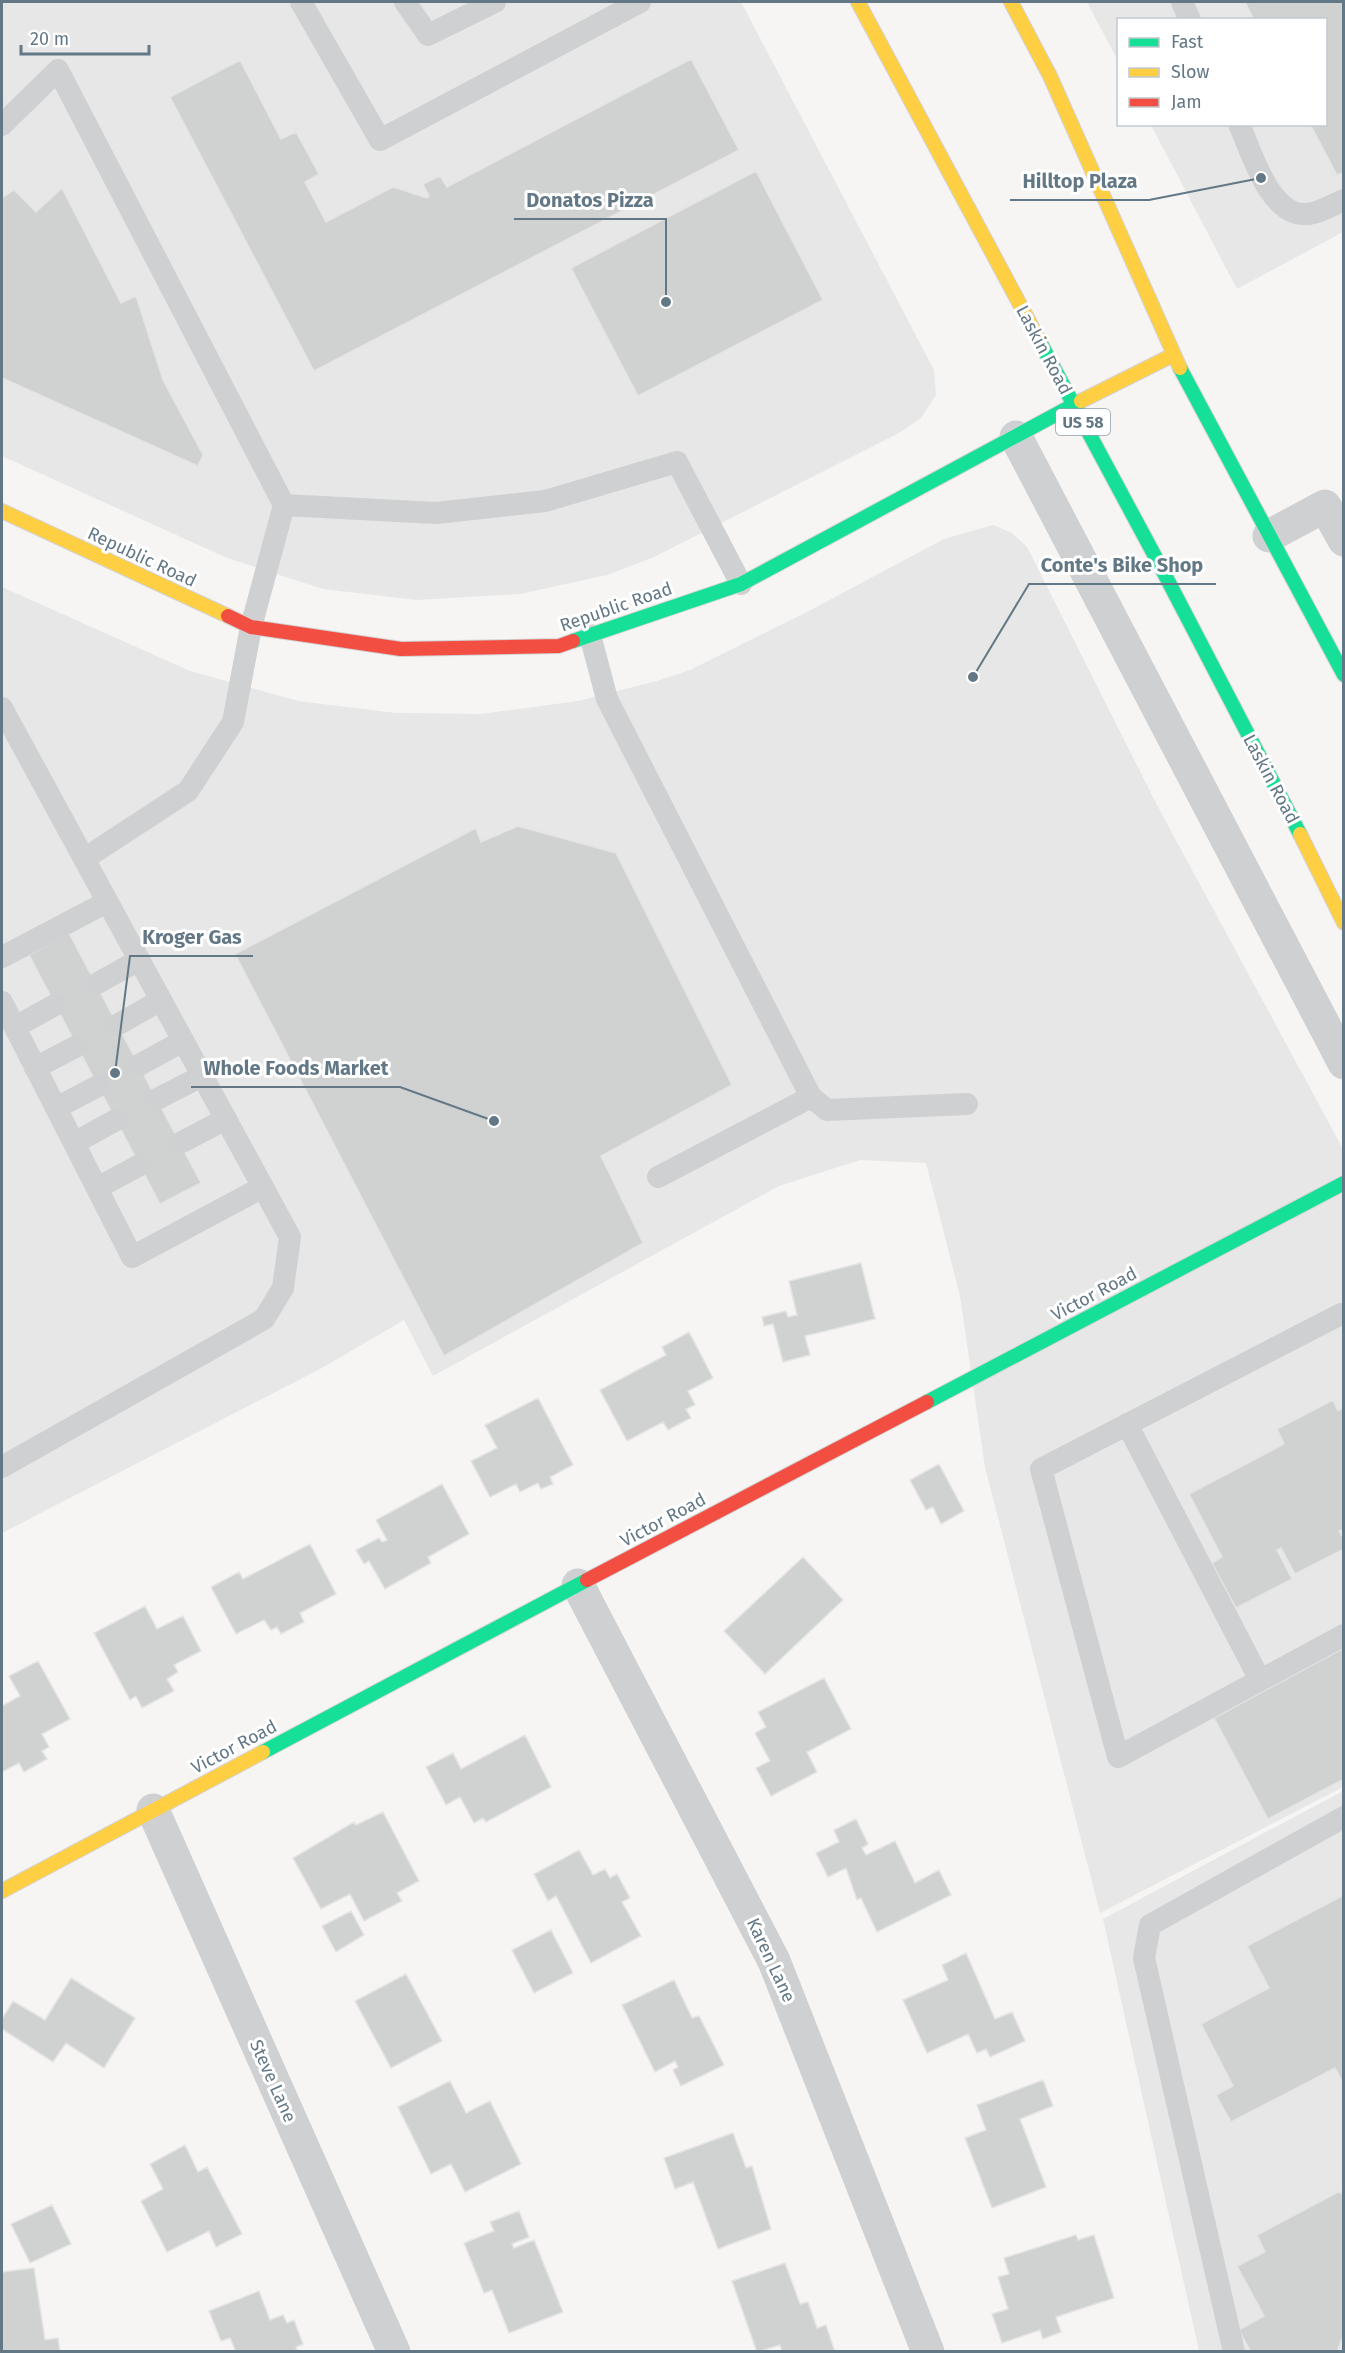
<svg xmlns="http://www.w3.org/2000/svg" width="1345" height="2353" font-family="'Fira Sans',sans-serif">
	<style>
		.built { fill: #e6e7e6 }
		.building { fill: #d0d1d1; stroke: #e5e4e4; stroke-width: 1.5 }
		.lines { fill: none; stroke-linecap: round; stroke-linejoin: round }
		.fast-casing { stroke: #d2d3d4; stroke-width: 16 }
		.slow-casing { stroke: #d2d3d4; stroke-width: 16 }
		.jam-casing { stroke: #d2d3d4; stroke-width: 16 }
		.lane { stroke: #cfd0d1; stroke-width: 22 }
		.street { stroke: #cfd0d1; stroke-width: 33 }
		.fast { stroke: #16e098; stroke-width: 14 }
		.slow { stroke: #ffcf43; stroke-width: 14 }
		.jam { stroke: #f24e42; stroke-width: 14 }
		.labels { text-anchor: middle; stroke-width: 6; stroke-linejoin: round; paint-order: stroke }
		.shield { fill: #fff; stroke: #92a0aa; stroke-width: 1.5 }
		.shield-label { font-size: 16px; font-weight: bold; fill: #637886 }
		.street-label { font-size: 18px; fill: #637886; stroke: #fff }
		.leader { fill: none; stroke: #637886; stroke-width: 2 }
		.callout-dot { fill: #637886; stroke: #fff; stroke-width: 2 }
		.callout-label { font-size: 20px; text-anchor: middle; font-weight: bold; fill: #637886; stroke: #fff; stroke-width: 6; stroke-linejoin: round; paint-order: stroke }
	</style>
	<rect width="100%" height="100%" fill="#f6f5f4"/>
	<path class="built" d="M2,2H741L934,370L936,395L921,418L899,433L654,557L607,575L520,594L417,600L323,589L227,558L2,456Z
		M1087,2H1343V232L1237,289L1151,125L1326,124V20H1118V61Z
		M993,525L1012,533L1027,547L1158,807L1343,1149V1787L1100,1913L985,1467L960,1296L926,1163L860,1160L779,1186L433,1376L404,1320L322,1368L2,1533V587L190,671L298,701L396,713L481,714L578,701L657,681L690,670L803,614L944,539Z
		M1343,1791V2351H1199L1103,1919Z"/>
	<path class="building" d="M1245,2H1344V172L1337,175L1310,124H1326V20H1254Z
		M691,59L739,150L314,371L170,97L240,60L281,139L296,132L319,174L305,182L326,222L393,187L427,198L429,196L423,184L440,176L447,187Z
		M756,171L823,300L638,396L571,268Z
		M62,188L121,303L136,296L163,380L203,455L198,466L2,378V198L14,190L36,212Z
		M518,826L616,853L732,1085L601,1156L643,1243L444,1356L235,954L476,828L481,842Z
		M69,933L201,1183L160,1204L29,955Z
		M861,1263L875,1319L805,1336L810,1355L783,1362L773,1324L764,1326L762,1317L786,1311L788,1317L797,1315L789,1281Z
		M689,1332L713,1378L688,1391L695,1405L686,1409L691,1418L668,1430L663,1422L627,1441L600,1390L666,1355L662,1347Z
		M538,1398L573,1465L550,1477L553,1484L541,1489L538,1483L520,1492L516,1484L490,1497L471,1461L497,1448L485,1425Z
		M1333,1400L1338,1411L1344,1407V1529L1339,1531L1344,1539V1549L1295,1574L1281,1548L1277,1550L1292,1579L1236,1608L1212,1563L1222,1557L1189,1494L1284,1444L1277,1429Z
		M939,1464L964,1511L941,1524L933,1507L926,1510L910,1480Z
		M442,1484L469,1534L428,1557L431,1563L385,1589L369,1561L364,1564L356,1550L379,1538L382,1542L387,1540L376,1520Z
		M310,1544L336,1594L300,1613L304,1622L281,1634L277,1627L271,1630L264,1620L236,1634L211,1587L239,1572L243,1579Z
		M803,1557L843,1600L765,1674L724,1631Z
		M145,1606L157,1629L183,1616L201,1651L174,1665L178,1672L167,1679L174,1691L142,1708L136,1696L130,1700L94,1633Z
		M1344,1641V1779L1268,1819L1214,1718L1342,1649L1340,1643Z
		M38,1661L70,1719L42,1734L49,1747L42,1751L47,1759L24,1772L19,1763L2,1772V1706L20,1696L9,1676Z
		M824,1678L851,1729L807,1752L817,1772L771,1796L756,1768L770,1761L755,1733L766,1727L758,1712Z
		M525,1735L551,1787L486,1822L483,1818L474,1823L460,1797L446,1805L426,1767L453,1753L461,1769Z
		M383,1812L419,1881L397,1893L402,1901L364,1921L350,1894L321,1909L293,1858L354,1822L356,1825Z
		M856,1819L868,1844L862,1848L866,1855L895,1841L915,1883L939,1870L951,1895L877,1932L861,1898L857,1900L846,1868L828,1877L816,1853L839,1842L834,1830Z
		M579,1850L593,1875L605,1869L610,1878L617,1874L630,1898L622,1902L641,1936L591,1963L556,1896L548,1901L534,1874Z
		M1344,1895V2084L1335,2068L1231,2122L1216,2095L1233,2086L1201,2024L1269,1988L1247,1946Z
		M351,1911L364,1935L336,1952L322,1926Z
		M551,1930L573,1973L534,1993L512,1950Z
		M966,1953L995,2019L1012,2012L1025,2041L990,2057L986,2049L977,2053L968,2034L927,2053L903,2000L948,1980L942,1965Z
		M406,1974L442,2041L391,2068L355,2001Z
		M71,1978L135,2018L104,2068L66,2043L53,2062L2,2029V2019L13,2001L45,2020Z
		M674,1980L692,2018L699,2016L724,2065L681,2086L673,2070L678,2067L675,2061L655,2072L622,2005Z
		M1043,2080L1053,2106L1020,2119L1046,2187L992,2208L965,2138L986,2130L977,2105Z
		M450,2081L466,2113L490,2101L521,2164L465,2192L451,2164L431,2174L398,2107Z
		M733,2133L746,2168L752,2166L771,2229L718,2249L693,2182L675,2189L664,2158Z
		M185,2145L198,2172L207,2167L242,2234L216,2247L209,2231L167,2252L141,2201L163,2189L150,2164Z
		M1340,2191L1344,2197V2333L1337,2352H1251L1239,2330L1264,2316L1237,2266L1265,2252L1257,2235Z
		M52,2205L71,2244L30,2263L11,2224Z
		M519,2211L529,2237L512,2244L514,2248L534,2240L563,2312L509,2333L492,2290L484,2293L464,2243L494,2231L490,2222Z
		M1076,2235L1078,2240L1094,2235L1114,2298L1056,2317L1061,2332L1043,2339L1040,2330L1002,2343L992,2314L1008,2309L998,2277L1009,2274L1004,2258Z
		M785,2263L800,2304L808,2302L817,2328L826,2325L835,2352H782L780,2345L757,2352L732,2281Z
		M34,2268L45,2340L58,2338L60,2352H2V2272Z
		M259,2291L270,2320L283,2315L287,2323L294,2320L303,2344L296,2347L298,2352H236L230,2338L221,2341L209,2311Z"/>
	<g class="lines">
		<g class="fast-casing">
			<path id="fast" d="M1040,342L1164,573L1300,834
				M1180,368L1344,675
				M573,641L741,584L1081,401
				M927,1402L1344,1183
				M263,1752L587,1580"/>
		</g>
		<g class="slow-casing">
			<path id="slow" d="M858,2L1040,342
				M1011,2L1050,76L1180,368
				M1081,401L1173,355
				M2,511L228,616
				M1300,834L1344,923
				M2,1891L263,1752"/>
		</g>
		<g class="jam-casing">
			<path id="jam" d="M228,616L251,627L401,649L559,646L573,641
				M587,1580L927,1402"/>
		</g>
		<path class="lane" d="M301,2L380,140L640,2
			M405,2L428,35L495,2
			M1182,2L1190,20
			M1239,124C1251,151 1269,214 1304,214C1316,215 1332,205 1344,200
			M2,125L58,70L284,505L436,513L545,501L677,462L741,584
			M590,635L607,699L811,1097L827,1110L967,1104
			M2,708L290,1237L283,1288L264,1319L2,1467
			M84,859L188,791L233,722L251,627L284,505
			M2,957L107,902
			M96,984L139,960
			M2,1002L132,1257L263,1187
			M117,1025L161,1000
			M15,1027L55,1005
			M139,1065L183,1041
			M35,1068L77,1046
			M157,1099L202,1076
			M56,1108L98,1086
			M74,1143L116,1120
			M180,1143L226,1119
			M658,1177L811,1097
			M97,1188L140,1165
			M1344,1315L1341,1314L1041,1469L1118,1757L1344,1635
			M1127,1424L1260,1680
			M1234,2352L1144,1958L1150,1925L1344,1817"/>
		<path class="street" d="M1016,437L1344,1063
			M1269,536L1325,506L1344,540
			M578,1585L774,1961L928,2352
			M153,1810L394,2352"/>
		<use href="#fast" class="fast"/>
		<use href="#slow" class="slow"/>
		<use href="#jam" class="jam"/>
	</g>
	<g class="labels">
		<rect class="shield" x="1056" y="409" width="54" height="26" rx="4.5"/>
		<g class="shield-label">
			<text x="1083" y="428">US 58</text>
		</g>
		<g class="street-label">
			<text transform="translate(1044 350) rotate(62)" y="6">Laskin Road</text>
			<text transform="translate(142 557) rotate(25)" y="6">Republic Road</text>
			<text transform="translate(616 607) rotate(-19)" y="6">Republic Road</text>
			<text transform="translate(1271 779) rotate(62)" y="6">Laskin Road</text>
			<text transform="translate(1094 1294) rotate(-28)" y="6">Victor Road</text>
			<text transform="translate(663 1520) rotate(-28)" y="6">Victor Road</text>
			<text transform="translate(234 1747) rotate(-28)" y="6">Victor Road</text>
			<text transform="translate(771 1960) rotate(65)" y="6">Karen Lane</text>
			<text transform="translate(273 2081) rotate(66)" y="6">Steve Lane</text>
		</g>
	</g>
	<path class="leader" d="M1261 178L1149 200H1010M666 302L666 219H514M973 677L1029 584H1216M115 1073L130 956H253M494 1121L400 1087H191"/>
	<g class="callout-dot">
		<circle cx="1261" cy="178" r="6"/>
		<circle cx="666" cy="302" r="6"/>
		<circle cx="973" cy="677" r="6"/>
		<circle cx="115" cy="1073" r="6"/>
		<circle cx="494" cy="1121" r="6"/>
	</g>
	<g class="callout-label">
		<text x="1080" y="188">Hilltop Plaza</text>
		<text x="590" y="207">Donatos Pizza</text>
		<text x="1122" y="572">Conte's Bike Shop</text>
		<text x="192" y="944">Kroger Gas</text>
		<text x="296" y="1075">Whole Foods Market</text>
	</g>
	<rect width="1345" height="2353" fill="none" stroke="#637886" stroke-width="6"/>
	<rect x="1117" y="18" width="210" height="108" fill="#ffffff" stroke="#c1c9cf" stroke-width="1.5"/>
	<rect x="1129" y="38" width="30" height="9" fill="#16e098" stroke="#c1c9cf" stroke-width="1.5"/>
	<text x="1171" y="48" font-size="18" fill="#637886">Fast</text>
	<rect x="1129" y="68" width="30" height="9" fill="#ffcf43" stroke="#c1c9cf" stroke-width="1.5"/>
	<text x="1171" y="78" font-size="18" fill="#637886">Slow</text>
	<rect x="1129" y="98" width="30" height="9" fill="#f24e42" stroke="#c1c9cf" stroke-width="1.5"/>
	<text x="1171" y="108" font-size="18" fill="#637886">Jam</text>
	<path d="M21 45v9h128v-9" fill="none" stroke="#637886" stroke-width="3"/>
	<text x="30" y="45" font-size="18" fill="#637886" stroke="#ffffff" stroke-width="4.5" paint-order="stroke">20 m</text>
</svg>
